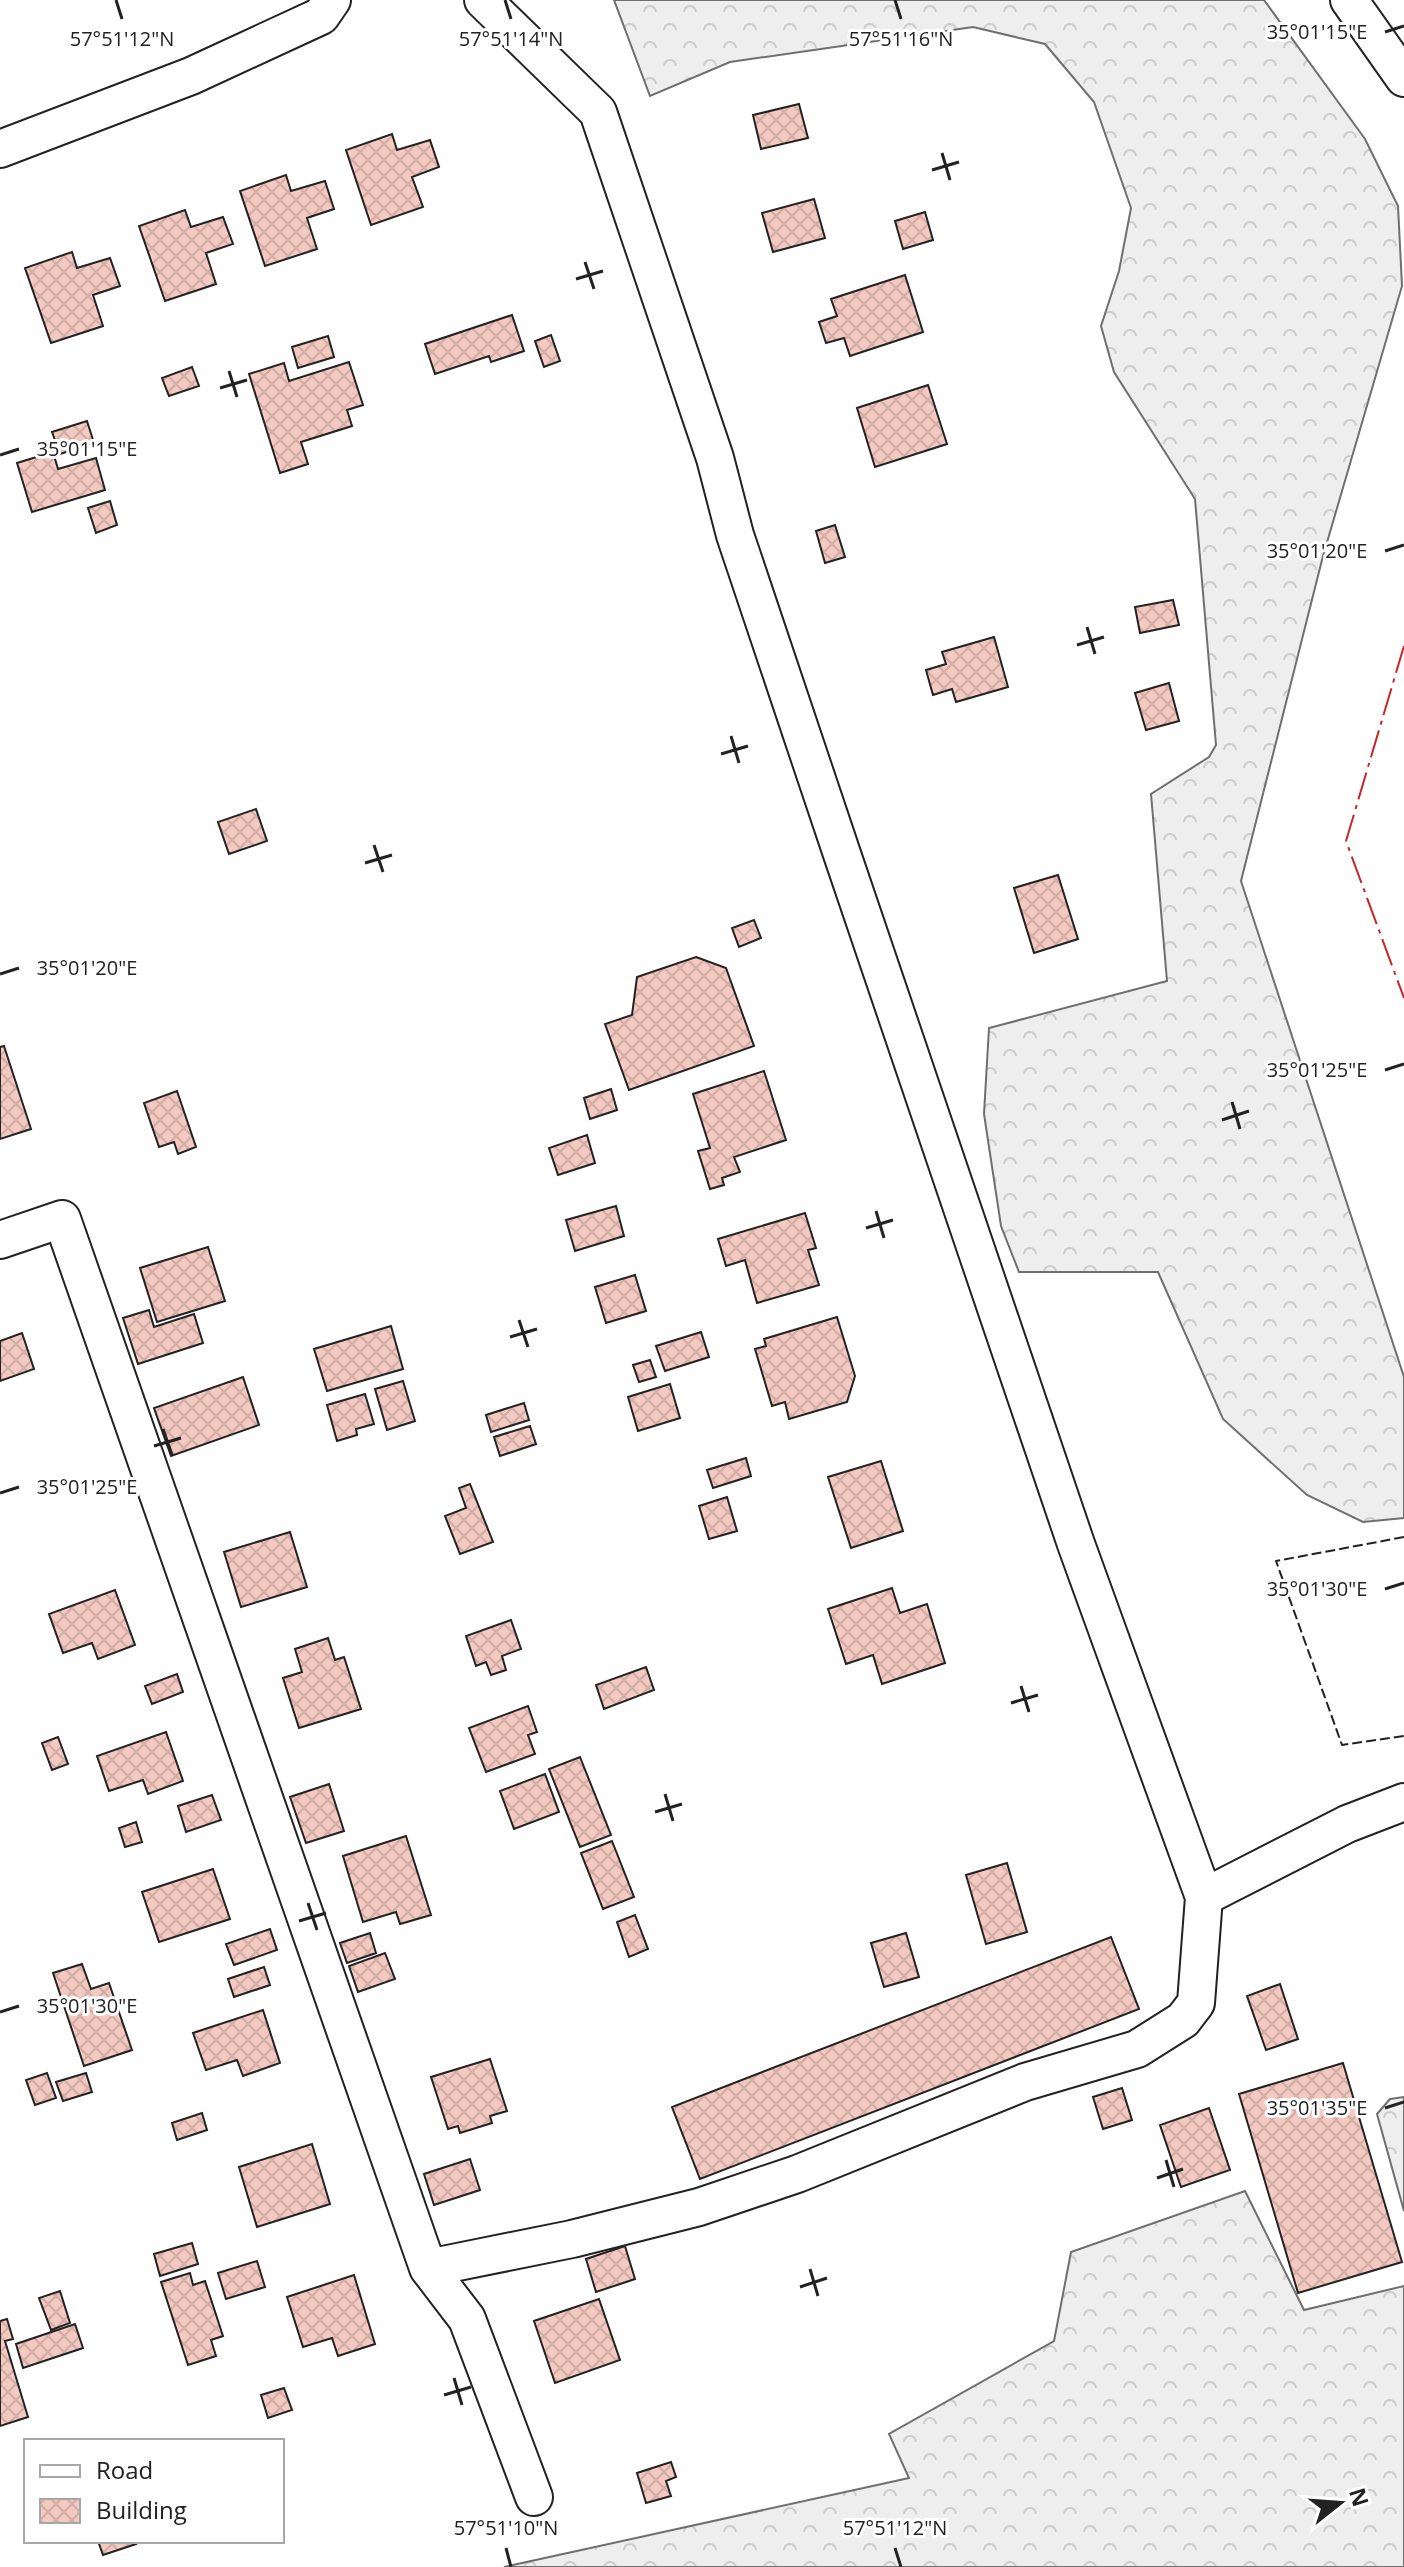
<svg xmlns="http://www.w3.org/2000/svg" width="1404" height="2567" font-family="'Open Sans',sans-serif">
	<style>
		.forest { fill: url(#forest-crowns); stroke: #6f6f6f; stroke-width: 2 }
		.building { fill: url(#building-cross-hatch); stroke: #222; stroke-width: 2 }
		.lines { fill: none; stroke-linecap: round; stroke-linejoin: round }
		.street-casing { stroke: #222; stroke-width: 40 }
		.street { stroke: #fff; stroke-width: 36 }
		.fence { stroke: #222; stroke-width: 2; stroke-dasharray: 10 4; stroke-linecap: butt }
		.power { stroke: #c62828; stroke-width: 2; stroke-dasharray: 28 6 4 6; stroke-linecap: butt }
		.ticks { fill: none; stroke: #222; stroke-width: 3 }
		.ticks-label { font-size: 20px; text-anchor: middle; fill: #222; stroke: #fff; stroke-width: 6; stroke-linejoin: round; paint-order: stroke }
	</style>
	<defs>
		<pattern id="forest-crowns" width="20" height="18" patternUnits="userSpaceOnUse" patternTransform="scale(2)"><rect width="20" height="18" fill="#eee"/><path d="M2 6a3 3 0 1 1 6 0M12 15a3 3 0 1 1 6 0" fill="none" stroke="#ccc"/></pattern>
		<pattern id="building-cross-hatch" width="8" height="8" patternUnits="userSpaceOnUse" patternTransform="scale(2)"><rect width="8" height="8" fill="#f3c9c0"/><path d="M0 0l8 8M0 8l8-8" fill="none" stroke="#d0aca5"/></pattern>
	</defs>
	<rect width="100%" height="100%" fill="#fff"/>
	<path class="forest" d="M614,0H1264L1365,139L1398,206L1402,286L1323,556L1241,881L1404,1377V1518L1363,1522L1307,1495L1223,1419L1158,1272H1019L1001,1226L984,1114L989,1028L1167,981L1151,794L1209,757L1216,745L1195,499L1114,372L1101,326L1119,271L1131,208L1094,102L1045,44L973,27L730,62L650,96Z
		M1404,2097V2211L1377,2114L1390,2099Z
		M1245,2191L1304,2310L1404,2286V2567H504L909,2478L889,2434L1054,2341L1071,2252Z"/>
	<path class="building" d="M799,104L808,138L761,149L753,115Z
		M392,134L397,150L430,140L439,167L412,177L423,207L371,225L346,150Z
		M286,175L291,191L325,181L334,209L307,218L317,249L265,266L240,191Z
		M814,199L825,238L773,252L762,213Z
		M185,210L191,227L223,217L233,244L206,253L216,284L165,301L139,226Z
		M925,212L933,240L903,249L895,221Z
		M72,252L77,268L110,258L120,286L93,295L103,326L51,343L25,268Z
		M905,275L923,332L850,356L844,338L826,343L819,322L837,316L831,299Z
		M512,315L524,351L491,362L489,356L435,374L425,344Z
		M551,335L560,361L544,367L535,341Z
		M328,336L334,357L298,368L292,347Z
		M349,362L363,405L347,410L352,426L301,442L308,464L280,473L249,374L284,363L289,381Z
		M192,367L199,386L169,396L162,378Z
		M928,385L947,444L875,467L857,408Z
		M87,421L94,443L60,454L52,432Z
		M53,452L58,469L96,458L105,490L32,512L17,463Z
		M110,501L117,525L96,533L88,508Z
		M835,525L845,557L825,563L816,531Z
		M1173,600L1179,625L1140,633L1135,607Z
		M994,637L1008,687L956,702L952,689L933,695L926,670L946,664L942,652Z
		M1169,683L1179,721L1146,730L1135,693Z
		M256,809L267,841L229,854L218,822Z
		M1058,875L1078,939L1034,953L1014,888Z
		M754,920L761,938L739,947L732,928Z
		M696,957L726,968L754,1046L629,1090L605,1024L632,1015L637,977Z
		M4,1046L31,1129L0,1139V1047Z
		M764,1071L786,1140L734,1157L740,1172L722,1178L724,1185L710,1189L698,1151L710,1148L693,1094Z
		M611,1089L617,1110L590,1119L584,1098Z
		M177,1091L196,1147L178,1154L174,1142L159,1147L144,1103Z
		M587,1135L595,1163L558,1175L549,1148Z
		M616,1206L624,1236L575,1251L566,1220Z
		M805,1213L816,1248L808,1250L819,1285L757,1303L745,1260L726,1266L718,1239Z
		M208,1247L225,1301L157,1322L140,1268Z
		M635,1275L646,1311L606,1323L595,1287Z
		M149,1310L154,1327L194,1314L203,1343L138,1364L123,1318Z
		M837,1317L855,1376L847,1402L789,1419L785,1402L772,1406L755,1349L766,1346L764,1339Z
		M391,1326L403,1369L327,1391L314,1349Z
		M701,1332L709,1357L665,1371L656,1346Z
		M22,1333L34,1369L0,1381V1341Z
		M650,1360L656,1377L639,1382L633,1365Z
		M243,1377L259,1425L171,1456L154,1408Z
		M403,1381L415,1421L387,1430L375,1389Z
		M670,1384L680,1418L638,1431L628,1397Z
		M365,1394L374,1424L356,1429L357,1435L337,1441L327,1405Z
		M524,1403L529,1420L491,1432L486,1415Z
		M530,1426L536,1444L500,1456L494,1437Z
		M746,1458L751,1476L713,1488L707,1470Z
		M881,1461L903,1531L851,1548L828,1477Z
		M470,1484L493,1542L460,1554L445,1516L466,1508L459,1488Z
		M727,1497L737,1531L709,1539L699,1506Z
		M290,1532L307,1587L241,1607L224,1552Z
		M892,1588L900,1613L927,1604L945,1663L882,1684L873,1655L846,1664L828,1609Z
		M115,1590L135,1645L98,1659L92,1643L63,1653L49,1614Z
		M511,1620L521,1649L502,1656L506,1670L491,1675L486,1662L476,1666L466,1636Z
		M328,1638L335,1660L344,1657L361,1709L299,1728L283,1678L302,1672L295,1649Z
		M646,1667L654,1690L604,1709L596,1685Z
		M177,1674L183,1692L152,1704L145,1686Z
		M528,1706L537,1732L528,1735L535,1754L486,1772L469,1728Z
		M166,1732L183,1781L148,1794L143,1780L109,1791L97,1756Z
		M58,1737L68,1764L52,1770L42,1743Z
		M580,1757L611,1835L580,1847L549,1769Z
		M545,1774L559,1812L514,1829L500,1791Z
		M329,1784L344,1831L306,1843L290,1797Z
		M212,1795L221,1820L186,1832L178,1806Z
		M136,1822L142,1842L125,1847L119,1828Z
		M406,1836L431,1915L400,1924L396,1912L363,1922L343,1856Z
		M612,1841L634,1897L603,1909L581,1853Z
		M1007,1863L1027,1932L986,1944L966,1875Z
		M213,1869L230,1919L159,1942L142,1892Z
		M635,1915L648,1949L629,1957L617,1922Z
		M270,1929L277,1950L234,1965L226,1944Z
		M370,1933L376,1953L347,1963L340,1943Z
		M906,1933L919,1977L884,1987L871,1943Z
		M1111,1937L1139,2009L700,2179L672,2107Z
		M385,1953L395,1979L358,1992L349,1966Z
		M82,1964L91,1989L109,1983L132,2050L84,2066L53,1973Z
		M264,1967L270,1985L234,1997L228,1979Z
		M1280,1984L1298,2039L1266,2050L1247,1996Z
		M263,2010L280,2063L243,2076L237,2060L206,2070L193,2033Z
		M490,2059L507,2111L490,2116L492,2123L460,2133L458,2126L448,2129L431,2077Z
		M1343,2063L1402,2262L1298,2293L1239,2094Z
		M47,2073L56,2098L35,2105L26,2080Z
		M86,2073L92,2092L63,2101L56,2082Z
		M1122,2088L1132,2120L1103,2129L1093,2097Z
		M1209,2108L1230,2170L1181,2187L1160,2125Z
		M202,2113L207,2130L177,2140L172,2123Z
		M312,2144L330,2204L257,2227L239,2167Z
		M470,2159L480,2190L434,2205L424,2174Z
		M192,2243L198,2264L160,2276L154,2254Z
		M625,2246L635,2279L596,2292L586,2259Z
		M257,2261L265,2287L226,2299L218,2273Z
		M190,2273L193,2285L205,2281L223,2336L211,2340L216,2356L188,2365L161,2282Z
		M354,2275L375,2344L338,2356L332,2338L303,2347L287,2297Z
		M60,2291L70,2323L51,2330L39,2298Z
		M599,2299L620,2360L555,2383L534,2321Z
		M7,2319L13,2339L5,2341L28,2417L0,2426V2321Z
		M75,2324L83,2348L23,2368L16,2344Z
		M284,2388L292,2410L268,2418L261,2395Z
		M671,2462L676,2477L666,2481L671,2496L646,2503L637,2473Z
		M98,2541H135L136,2544L103,2555Z"/>
	<g class="lines">
		<g class="street-casing">
			<path id="street" d="M1349,0L1404,78
				M0,149L191,76L321,16L332,0
				M0,1240L62,1219L428,2268L467,2319L534,2497
				M1204,1897L1347,1824L1404,1802
				M428,2268L572,2239L699,2207L797,2174L1025,2082L1137,2049L1183,2020L1196,2003L1204,1897L1076,1544L843,857L735,535L715,458L598,112L483,0"/>
		</g>
		<use href="#street" class="street"/>
		<path class="fence" d="M1404,1537L1276,1561L1342,1745L1404,1736"/>
		<path class="power" d="M1404,646L1346,841L1404,998"/>
	</g>
	<path class="ticks" d="M116,0L122,19M505,0L511,19M895,0L901,19M1385,32L1404,26M942,153L950,180M932,170L959,162M585,262L594,289M576,279L603,271M229,371L237,397M220,388L247,380M0,455L19,449M1385,551L1404,545M1087,627L1095,654M1077,645L1104,637M731,736L739,763M721,754L748,746M374,845L383,872M365,863L392,855M0,974L19,968M1385,1070L1404,1064M1232,1102L1240,1129M1222,1120L1249,1111M876,1211L884,1238M866,1228L893,1220M519,1320L528,1347M510,1337L537,1329M163,1429L172,1455M154,1446L181,1438M0,1493L19,1487M1385,1589L1404,1583M1021,1686L1029,1712M1011,1703L1038,1695M665,1794L673,1821M655,1812L682,1804M308,1903L317,1930M299,1921L326,1913M0,2012L19,2006M1385,2108L1404,2102M1166,2160L1174,2187M1157,2178L1183,2169M810,2269L818,2296M800,2287L827,2278M454,2378L462,2405M444,2395L471,2387M506,2548L511,2567M895,2548L901,2567"/>
	<g class="ticks-label">
		<text x="1317" y="39">35°01'15"E</text>
		<text x="122" y="46">57°51'12"N</text>
		<text x="511" y="46">57°51'14"N</text>
		<text x="901" y="46">57°51'16"N</text>
		<text x="87" y="456">35°01'15"E</text>
		<text x="1317" y="558">35°01'20"E</text>
		<text x="87" y="975">35°01'20"E</text>
		<text x="1317" y="1077">35°01'25"E</text>
		<text x="87" y="1494">35°01'25"E</text>
		<text x="1317" y="1596">35°01'30"E</text>
		<text x="87" y="2013">35°01'30"E</text>
		<text x="1317" y="2115">35°01'35"E</text>
		<text x="506" y="2535">57°51'10"N</text>
		<text x="895" y="2535">57°51'12"N</text>
	</g>
	<rect x="24" y="2439" width="260" height="104" fill="#ffffff" stroke="#a7a7a7" stroke-width="2"/>
	<rect x="40" y="2465" width="40" height="12" fill="#ffffff" stroke="#a7a7a7" stroke-width="2"/>
	<text x="96" y="2479" font-size="24" fill="#222222">Road</text>
	<rect x="40" y="2499" width="40" height="24" fill="url(#building-cross-hatch)" stroke="#a7a7a7" stroke-width="2"/>
	<text x="96" y="2519" font-size="24" fill="#222222">Building</text>
	<g transform="translate(1340 2503) rotate(73)" stroke="#ffffff" stroke-width="6" paint-order="stroke">
	<path d="M0-6L14 30L0 20L-14 30Z" fill="#222222"/>
	<text y="-12" font-size="22" font-weight="bold" text-anchor="middle" fill="#222222">N</text>
	</g>
</svg>
